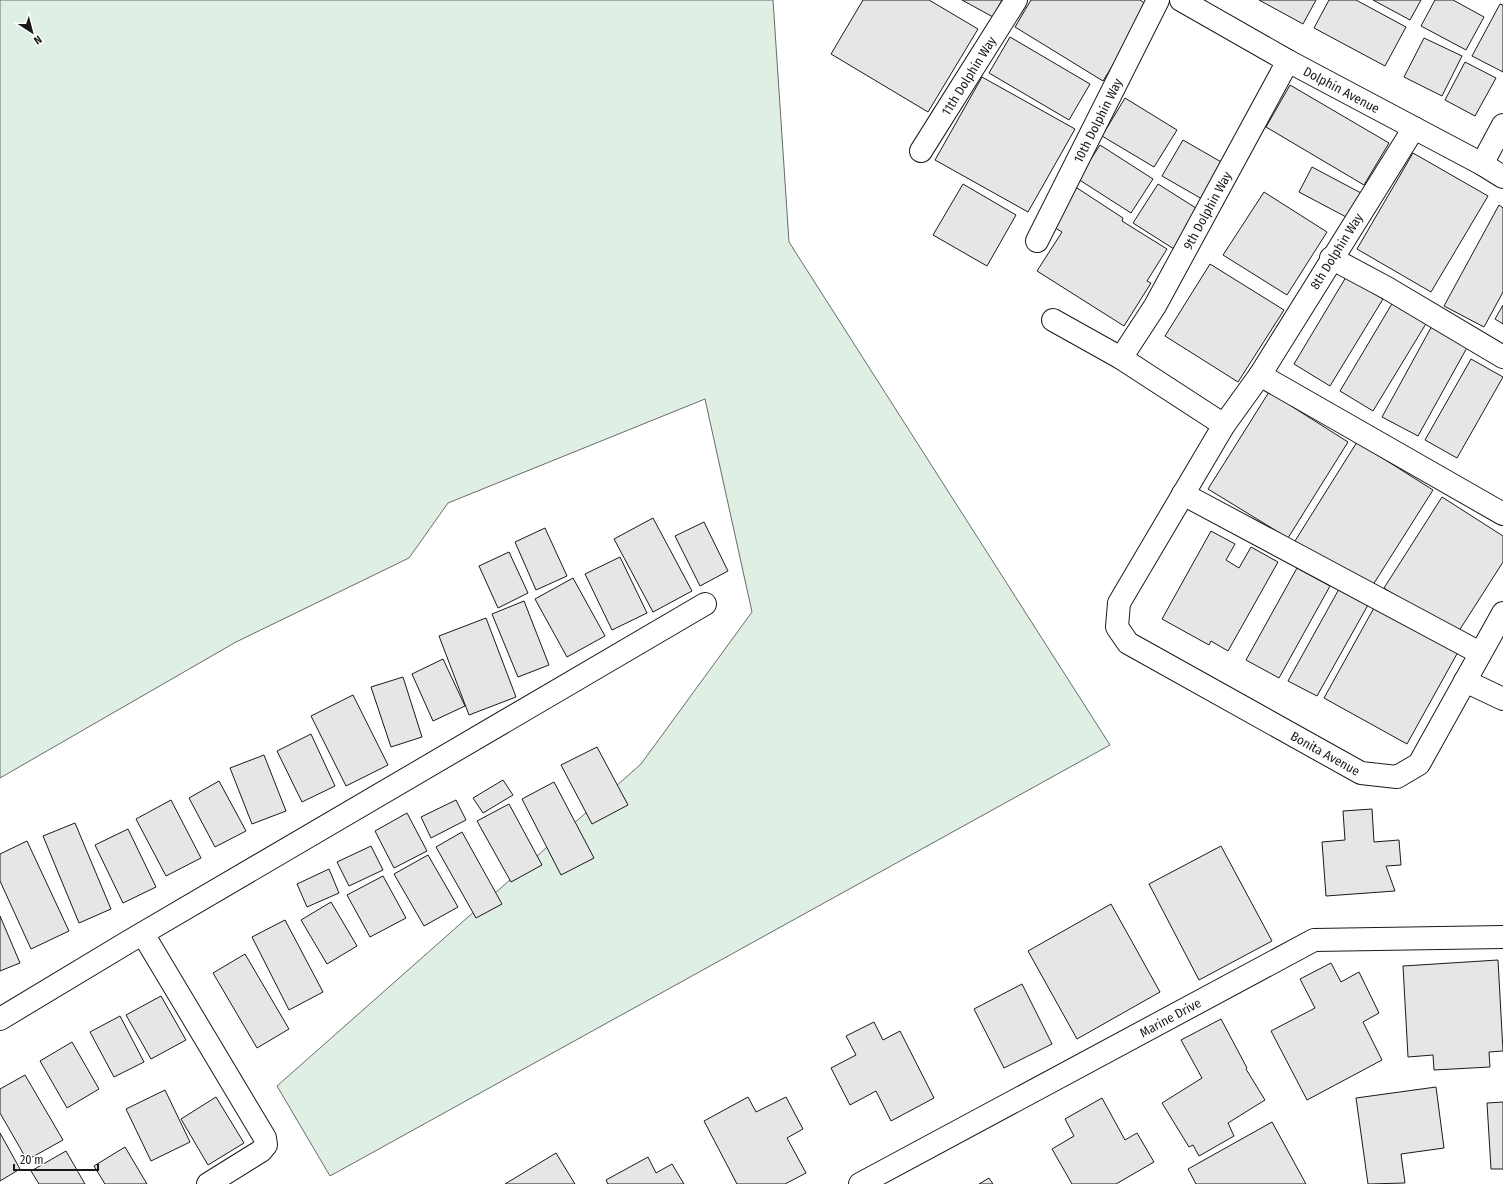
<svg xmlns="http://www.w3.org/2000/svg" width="1503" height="1184" font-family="'Fira Sans Condensed',sans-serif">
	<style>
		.green { fill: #e0efe3; stroke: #6a6a6a }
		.building { fill: #e6e6e6; stroke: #1a1a1a }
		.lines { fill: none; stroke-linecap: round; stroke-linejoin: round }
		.minor-casing { stroke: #1a1a1a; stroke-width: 24 }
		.minor { stroke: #fff; stroke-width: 22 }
		.labels { text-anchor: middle; stroke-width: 3; stroke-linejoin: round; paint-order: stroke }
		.street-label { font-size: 13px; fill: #1a1a1a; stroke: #fff }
	</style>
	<rect width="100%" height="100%" fill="#fff"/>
	<path class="green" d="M0,0H773L789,242L1110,745L330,1176L277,1086L641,764L752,612L705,399L448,503L409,558L236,642L0,778Z"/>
	<path class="building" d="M863,0H929L978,29L928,112L831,54Z
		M962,0H1002L993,17Z
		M1031,0H1140L1149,6L1103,81L1015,27Z
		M1259,0H1316L1303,24Z
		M1329,0H1356L1406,27L1385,66L1314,28Z
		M1373,0H1421L1410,20Z
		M1435,0H1453L1484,17L1466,50L1421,26Z
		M1500,4L1503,5V72L1472,56Z
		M1010,37L1090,84L1069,120L989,73Z
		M1424,38L1462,56L1442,96L1404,77Z
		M1465,62L1496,78L1475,116L1445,100Z
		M982,77L1075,129L1028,212L935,160Z
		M1290,85L1389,143L1364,185L1266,127Z
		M1125,98L1177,130L1154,167L1102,136Z
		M1183,140L1223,163L1202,199L1162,176Z
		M1100,145L1153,179L1131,213L1078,179Z
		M1413,153L1488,196L1431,292L1357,249Z
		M1312,167L1361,193L1348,218L1299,192Z
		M963,184L1016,215L987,266L933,235Z
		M1158,184L1199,210L1174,249L1133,223Z
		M1074,186L1123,218L1122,221L1167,249L1147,281L1151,283L1124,326L1037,271L1062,232L1050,225Z
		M1264,192L1327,232L1287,295L1223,255Z
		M1499,205L1503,208V292L1484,327L1444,306Z
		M1210,264L1284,310L1238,382L1165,336Z
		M1346,277L1383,299L1330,386L1294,364Z
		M1393,302L1427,322L1373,411L1340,391Z
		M1503,305V324L1495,319Z
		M1433,324L1469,344L1418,436L1382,417Z
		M1471,359L1503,377L1457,458L1425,440Z
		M1269,392L1348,442L1288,538L1208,489Z
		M1357,442L1433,490L1371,588L1295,541Z
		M1442,497L1503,536V562L1457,634L1384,588Z
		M653,518L692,591L653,612L614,539Z
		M704,522L728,571L700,586L675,536Z
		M545,528L567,576L536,590L515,542Z
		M1211,531L1235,544L1226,560L1239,568L1251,547L1278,562L1228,651L1211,641L1209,645L1162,619Z
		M509,552L528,593L498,608L479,566Z
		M620,557L647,613L612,630L585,574Z
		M1297,568L1330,586L1279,678L1246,660Z
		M573,578L605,636L567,657L535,599Z
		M1339,589L1368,605L1317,696L1288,681Z
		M524,601L549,665L518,677L492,614Z
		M1375,606L1458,652L1407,744L1324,698Z
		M486,618L516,697L469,715L439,636Z
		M443,659L465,706L433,721L412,674Z
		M403,677L422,737L391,747L371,687Z
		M353,695L388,765L346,786L311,716Z
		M311,734L335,786L302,802L277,751Z
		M597,747L628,805L592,824L561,765Z
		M264,755L286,811L252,824L230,768Z
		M503,780L513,795L483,813L473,798Z
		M219,781L246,831L215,847L189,798Z
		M554,782L594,858L561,875L522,799Z
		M171,800L201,858L166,876L136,819Z
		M456,800L466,820L431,838L421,817Z
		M509,804L542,865L511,882L477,821Z
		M1372,809L1374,842L1399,840L1401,865L1386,866L1395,891L1326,896L1322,842L1345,840L1343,811Z
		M407,813L427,851L394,868L375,831Z
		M75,823L111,909L79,923L43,836Z
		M128,829L156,887L123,903L95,845Z
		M462,832L502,904L476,918L436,847Z
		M27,841L69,931L31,949L0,881V854Z
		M371,846L383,870L349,886L337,862Z
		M1221,846L1272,941L1199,980L1149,884Z
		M428,855L458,907L424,926L394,874Z
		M329,869L339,893L307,907L297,884Z
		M383,876L406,918L370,937L347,895Z
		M331,902L357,946L327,964L301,920Z
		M1111,904L1160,992L1077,1039L1028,951Z
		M0,916L20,963L0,971Z
		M285,920L323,992L289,1010L252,937Z
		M245,954L289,1029L257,1048L213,973Z
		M1498,960L1503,1051L1489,1052L1490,1067L1434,1070L1433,1055L1408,1057L1403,966Z
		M1331,963L1341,982L1359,972L1379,1013L1363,1022L1382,1060L1307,1100L1271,1031L1315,1008L1300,979Z
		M1022,984L1052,1044L1004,1068L974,1009Z
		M161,996L186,1040L151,1059L126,1015Z
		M120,1016L144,1062L114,1077L90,1032Z
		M1221,1019L1247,1068L1246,1069L1265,1100L1228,1123L1234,1136L1199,1156L1193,1145L1189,1147L1162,1103L1202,1078L1181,1040Z
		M874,1022L883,1040L900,1031L934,1098L891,1121L876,1091L850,1105L831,1068L856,1055L846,1036Z
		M72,1042L99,1089L67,1108L40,1061Z
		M25,1075L63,1140L27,1160L0,1113V1089Z
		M1436,1087L1444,1148L1401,1154L1405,1183L1368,1184L1356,1098Z
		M165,1090L190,1142L151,1161L126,1109Z
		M216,1097L244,1143L208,1165L181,1119Z
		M748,1097L756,1112L786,1097L803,1129L787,1138L806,1173L785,1184H737L704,1121Z
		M1102,1098L1125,1140L1137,1133L1154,1162L1116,1184H1072L1052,1149L1074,1136L1065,1119Z
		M1503,1102V1169H1491L1487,1103Z
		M1272,1122L1306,1184H1196L1188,1169Z
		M0,1133L20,1169L0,1181Z
		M125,1147L147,1184H105L94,1166Z
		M66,1151L85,1184H39L31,1171Z
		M556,1153L575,1184H505Z
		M648,1157L656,1173L672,1164L684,1184H608L606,1180Z
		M989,1178L993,1184H979Z"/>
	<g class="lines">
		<g class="minor-casing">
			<g id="minor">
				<path id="s1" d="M1181,0L1288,61L1482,164L1503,177"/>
				<path id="s2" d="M1414,128L1260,375L1224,425L1119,603L1117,627L1128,643L1361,773L1397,777L1419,764L1503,613"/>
				<path id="s3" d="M921,151L1016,0"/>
				<path d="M1482,164L1503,125"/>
				<path id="s4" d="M1037,241L1158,0"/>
				<path d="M1331,258L1387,288L1503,357"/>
				<path d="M1053,320L1121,358L1224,425"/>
				<path id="s5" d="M1121,358L1155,306L1288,61"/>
				<path d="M1260,375L1503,514"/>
				<path d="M1183,494L1480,653"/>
				<path d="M1465,681L1503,699"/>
				<path d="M143,934L265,1138L266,1145L261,1151L208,1184"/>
				<path d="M0,1019L128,942L705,604"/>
				<path id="s6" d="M860,1184L1314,940L1503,937"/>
			</g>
		</g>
		<use href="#minor" class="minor"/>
	</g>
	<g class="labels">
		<g class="street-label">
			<text dy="5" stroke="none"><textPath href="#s3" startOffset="89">11th Dolphin Way</textPath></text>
			<text dy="5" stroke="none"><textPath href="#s1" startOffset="184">Dolphin Avenue</textPath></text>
			<text dy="5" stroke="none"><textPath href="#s4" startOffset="135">10th Dolphin Way</textPath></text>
			<text dy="5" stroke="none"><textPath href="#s5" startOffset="171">9th Dolphin Way</textPath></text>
			<text transform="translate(1336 251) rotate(-58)" y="5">8th Dolphin Way</text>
			<text dy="5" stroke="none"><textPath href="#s2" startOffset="829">Bonita Avenue</textPath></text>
			<text dy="5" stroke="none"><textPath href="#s6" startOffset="352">Marine Drive</textPath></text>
		</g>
	</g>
	<g transform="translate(32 32) rotate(144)" stroke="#ffffff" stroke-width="3" paint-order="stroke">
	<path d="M0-3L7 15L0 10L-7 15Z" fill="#1a1a1a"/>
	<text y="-6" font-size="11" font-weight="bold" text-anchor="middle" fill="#1a1a1a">N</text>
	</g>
	<path d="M14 1164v6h84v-6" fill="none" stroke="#1a1a1a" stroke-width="2"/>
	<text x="20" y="1164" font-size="12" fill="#1a1a1a" stroke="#ffffff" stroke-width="3" paint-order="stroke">20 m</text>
</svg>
